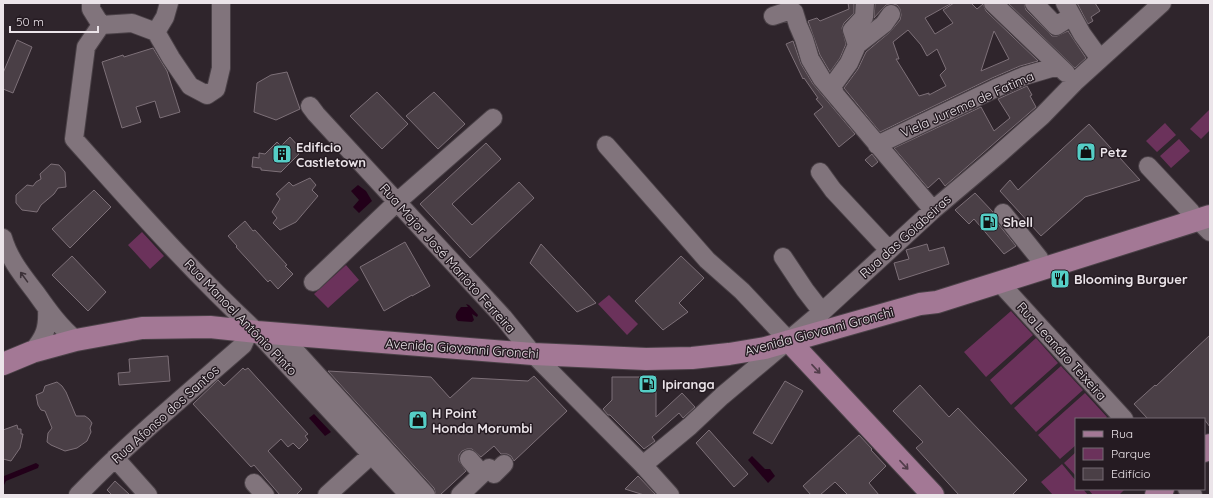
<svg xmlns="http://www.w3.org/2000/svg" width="1213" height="498" font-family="Quicksand,sans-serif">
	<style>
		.green { fill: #6b325b }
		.water { fill: #220019 }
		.building { fill: #4a3f46; stroke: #7d7078; fill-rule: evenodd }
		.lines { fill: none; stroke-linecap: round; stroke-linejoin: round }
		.minor-casing { stroke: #4a4147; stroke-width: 20 }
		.major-casing { stroke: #4a4147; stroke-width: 24 }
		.minor { stroke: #81747c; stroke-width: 18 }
		.major { stroke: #a37895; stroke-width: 22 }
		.oneway { stroke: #3c3138 }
		.oneway2 { stroke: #513c4a }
		.labels { text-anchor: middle; stroke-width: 3; stroke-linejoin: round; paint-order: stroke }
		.street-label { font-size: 13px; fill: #ebe4e9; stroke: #251b22 }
		.poi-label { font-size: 13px; font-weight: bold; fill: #ebe4e9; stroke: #251b22; text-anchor: start }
	</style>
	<rect width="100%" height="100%" fill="#2f252c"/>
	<path class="green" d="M1209,110L1210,130L1201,139L1190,129Z
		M1165,123L1176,135L1157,152L1146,141Z
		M1179,139L1190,151L1171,168L1160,156Z
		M142,232L164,256L150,269L128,245Z
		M346,265L359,280L328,308L314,294Z
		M609,295L638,324L627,335L598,304Z
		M1011,311L1033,335L986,377L964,352Z
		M1036,338L1058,363L1011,405L990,380Z
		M1061,366L1083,390L1036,432L1014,408Z
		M1085,393L1107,417L1105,419H1076V445L1060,459L1038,435Z
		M1076,452V476L1064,463Z
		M1062,464L1076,481V489H1083L1088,495H1053L1041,482Z
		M1088,489H1123L1124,490L1119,495H1093Z"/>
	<path class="water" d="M358,185L366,191L372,201L359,213L353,207L359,200L351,191Z
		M466,304L469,305L478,315L477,317L472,314L474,320L472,322L458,321C453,316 457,312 461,307H468Z
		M314,414L331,432L325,436L309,418Z
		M752,456L765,469H770L775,476L768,483L748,460Z
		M36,463L39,465L38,468L6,481L3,487V475L4,476Z"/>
	<path class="building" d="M848,3H854V13L844,23L842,28L846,44L840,58L830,72L820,55L808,21L817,18L820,21L849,9Z
		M875,3H952L925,18L935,34L953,23L943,10L954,3H971L977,9L983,4L986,11L1038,61L1020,66L992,78L880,132L844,88L858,69L866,52L890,32L900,20L901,15L900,9L897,5L892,4L886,5L883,8L874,18ZM908,30L921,45L927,56L937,49L946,69L940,75L946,86L929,95V93L919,96L896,59H899L893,42ZM994,31L1009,59L981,71Z
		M1008,3H1024L1026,10L1052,36H1057L1068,31L1086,58L1075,68Z
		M1077,3H1095L1100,11L1091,17L1093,21L1088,24Z
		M17,40L32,47L13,93L3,89V73Z
		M793,41L801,64L813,84L855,134L839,147L814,114L823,107L816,99L818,98L804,78L803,79L786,44Z
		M153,48L167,71L180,112L160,118L155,101L136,107L141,122L122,128L102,62L123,55L124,57Z
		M287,72L300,109L276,120L254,112L257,83L271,75Z
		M1027,86L1032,95L1030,96L1036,107L945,186L939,178L928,188L894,148L981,107L994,131L1010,118L998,99Z
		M377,92L408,124L382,149L350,116Z
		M434,92L465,124L438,149L406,116Z
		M1089,124L1140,180L1085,197L1041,236L1000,191L1010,180L1018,190Z
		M290,137L299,147L296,150L299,154L281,172L261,170V168L252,167L253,157L259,158V153L265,154L277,142L281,146Z
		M486,143L501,159L452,204L472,225L519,182L534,198L470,258L420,204Z
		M872,154L878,162L872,167L865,160Z
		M51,164L59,165L65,172L66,187L58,188L54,194L41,205L37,212L22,210L16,203V195L27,185L33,186L36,182L41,179L40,174Z
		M310,178L316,185L312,190L318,196L296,222L280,230L273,223L277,218L272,212L280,199L276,194L289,182L293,186Z
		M94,190L111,207L70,248L52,229Z
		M975,193L993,212L995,220L1016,246L1004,254L974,219L969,224L955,210Z
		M245,221L253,231L255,230L287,265L285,266L293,274L278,289L270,280L268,282L236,247L237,246L228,236Z
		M405,242L430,286L412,296V295L384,311L360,267Z
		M541,244L596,303L577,312L530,263Z
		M927,244L929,251L944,247L949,264L899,280L894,263L909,259L906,250Z
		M72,256L106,292L88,311L52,275Z
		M681,256L704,278L679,303L688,312L663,330L635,301Z
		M1210,335V427L1204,419H1148L1134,404L1155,385L1156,386Z
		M168,356L170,381L119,385L118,373L130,372L129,359Z
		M243,368L245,370L248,368L308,434L305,436L308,440L299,449L293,443L288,447L281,439L268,451L302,489L296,495H280L254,465L251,467L193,404L218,380L224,386Z
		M328,371L431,377L450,398L472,378L528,381L534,376L567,411L514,461L511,456L507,454H501L494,446L481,457L472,449H467L462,451L459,455V461L466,471L440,495H436L434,488Z
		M612,377H656V417L682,393L695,407L683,418L679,413L652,437L655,441L644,449L610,415H608L603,409L612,400Z
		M785,381L803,391L772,444L753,433Z
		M57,382L62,386L66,392L76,416H85L89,419L92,423L90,428L91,432L87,441L77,448L65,451L51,445L47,442L48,433L52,428L45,411L41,410L38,405L36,395L43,392L45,386Z
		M920,385L949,417L958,408L1027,480L1012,495H959L916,448L923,442L893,411Z
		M17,425L18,429H21V434H23L20,448L11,461L3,459V430Z
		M709,430L748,474L734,487L696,443Z
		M859,435L872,449L871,450L886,466L869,483L879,495H848L835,482L820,495H811L803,486Z
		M638,476L656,495H644L625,489Z
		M115,481L130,495H112L107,490Z"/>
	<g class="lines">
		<g class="minor-casing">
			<path id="minor" d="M91,3V9L101,25
				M221,3V68L216,89L207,95L190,86L171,58L156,32L132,23L101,25L86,47L74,139C133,205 192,272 257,332L409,495
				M993,3L1066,73
				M1034,3L1056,26L1072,16
				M1065,3L1082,34L1100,59
				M773,16L791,10L794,12L798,25L804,39L810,59L822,79L933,210
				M156,32L165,17L169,3
				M857,45L884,24L891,14
				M834,91L833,85L849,63L857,45L852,30L864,17L865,3
				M310,106L316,114L503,317L533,354L643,465L670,495
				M606,145L707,260L742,291L789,341
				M877,145L996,88L1024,76L1058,66
				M1148,166L1191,212
				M820,172L833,190L889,250
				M1003,213L1039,258
				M1198,220L1210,232
				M3,238C9,259 23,276 36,293C48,310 60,327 76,340
				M783,257L805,290L822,312
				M313,282L397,202L493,118
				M1000,283L1124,419
				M280,334L426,495
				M32,352C45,337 48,328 47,309
				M115,458L148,495
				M643,465L690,426L722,396L822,312L933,210L998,155L1042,116L1076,81L1162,3
				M482,474L489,468L494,474L504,464
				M254,483L265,495
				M1187,489L1193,495
				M78,495C130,441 187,394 243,345L249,331
				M327,495L371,455
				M460,495L482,474L469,459"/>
		</g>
		<g class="major-casing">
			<path id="major" d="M789,341L933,495
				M3,364L32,352L76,340L142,328L210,327L257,332L533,354L646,359L692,358L729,354L765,348L920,304L937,302L1210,216
				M1204,451L1210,445
				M1156,495L1163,489"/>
		</g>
		<use href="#minor" class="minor"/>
		<use href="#major" class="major"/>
	</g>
	<defs><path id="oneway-shaft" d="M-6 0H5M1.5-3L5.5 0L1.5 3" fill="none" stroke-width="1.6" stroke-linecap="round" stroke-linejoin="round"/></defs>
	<use class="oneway" href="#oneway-shaft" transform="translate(24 277) rotate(-126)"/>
	<g class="oneway2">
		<use href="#oneway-shaft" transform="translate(816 369) rotate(47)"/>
		<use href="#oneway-shaft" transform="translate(904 465) rotate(47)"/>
	</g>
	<defs>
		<g id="shop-square" transform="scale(1)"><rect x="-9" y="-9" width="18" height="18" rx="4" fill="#55cec6" stroke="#251b22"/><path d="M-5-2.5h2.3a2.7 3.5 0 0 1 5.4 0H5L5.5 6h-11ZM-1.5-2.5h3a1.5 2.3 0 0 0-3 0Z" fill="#111"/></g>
		<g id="building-square" transform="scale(1)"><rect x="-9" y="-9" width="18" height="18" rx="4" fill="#55cec6" stroke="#251b22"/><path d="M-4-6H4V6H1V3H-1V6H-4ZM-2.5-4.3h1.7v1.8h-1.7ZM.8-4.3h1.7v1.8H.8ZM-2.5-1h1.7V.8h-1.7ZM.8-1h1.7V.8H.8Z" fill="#111"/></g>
		<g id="fuel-square" transform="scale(1)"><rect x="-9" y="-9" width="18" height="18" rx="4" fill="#55cec6" stroke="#251b22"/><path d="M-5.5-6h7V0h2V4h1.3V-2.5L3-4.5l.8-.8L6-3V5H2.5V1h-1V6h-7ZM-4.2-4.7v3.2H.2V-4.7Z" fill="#111"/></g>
		<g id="restaurant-square" transform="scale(1)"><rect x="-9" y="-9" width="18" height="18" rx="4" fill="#55cec6" stroke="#251b22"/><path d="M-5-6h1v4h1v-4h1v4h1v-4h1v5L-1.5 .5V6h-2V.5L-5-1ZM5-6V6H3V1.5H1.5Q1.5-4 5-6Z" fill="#111"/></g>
	</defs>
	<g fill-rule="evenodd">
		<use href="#shop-square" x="1086" y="152"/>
		<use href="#building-square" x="282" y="154"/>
		<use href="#fuel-square" x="989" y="222"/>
		<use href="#restaurant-square" x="1060" y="279"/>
		<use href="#fuel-square" x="648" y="384"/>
		<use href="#shop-square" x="418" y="420"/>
	</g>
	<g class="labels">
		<g class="street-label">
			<text transform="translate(967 104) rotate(-24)" y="5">Viela Jurema de Fatima</text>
			<text transform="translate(905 236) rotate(-42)" y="5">Rua das Goiabeiras</text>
			<text transform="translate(448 258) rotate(48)" y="5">Rua Major José Marioto Ferreira</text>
			<text transform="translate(241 317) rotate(46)" y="5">Rua Manoel Antônio Pinto</text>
			<text transform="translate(819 331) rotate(-15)" y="5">Avenida Giovanni Gronchi</text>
			<text transform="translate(462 348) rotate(4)" y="5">Avenida Giovanni Gronchi</text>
			<text transform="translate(1062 351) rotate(48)" y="5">Rua Leandro Teixeira</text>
			<text transform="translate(165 414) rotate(-42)" y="5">Rua Afonso dos Santos</text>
		</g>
		<g class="poi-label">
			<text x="296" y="152">Edificio<tspan x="296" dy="15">Castletown</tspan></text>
			<text x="1100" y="157">Petz</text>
			<text x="1003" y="227">Shell</text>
			<text x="1074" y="284">Blooming Burguer</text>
			<text x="662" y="389">Ipiranga</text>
			<text x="432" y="418">H Point<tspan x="432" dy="15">Honda Morumbi</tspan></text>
		</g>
	</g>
	<rect width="1213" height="498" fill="none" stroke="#ebe4e9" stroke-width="8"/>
	<rect x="1075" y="418" width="130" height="72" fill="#251b22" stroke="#746b72"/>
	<rect x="1083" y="431" width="20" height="6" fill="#a37895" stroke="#746b72"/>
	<text x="1111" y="438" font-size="12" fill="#ebe4e9">Rua</text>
	<rect x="1083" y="448" width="20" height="12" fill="#6b325b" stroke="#746b72"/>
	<text x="1111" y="458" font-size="12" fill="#ebe4e9">Parque</text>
	<rect x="1083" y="468" width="20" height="12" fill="#4a3f46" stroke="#746b72"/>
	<text x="1111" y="478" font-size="12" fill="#ebe4e9">Edifício</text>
	<path d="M10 26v6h88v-6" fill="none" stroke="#ebe4e9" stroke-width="2"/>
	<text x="16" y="26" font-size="12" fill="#ebe4e9" stroke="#251b22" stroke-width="3" paint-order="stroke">50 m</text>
</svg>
